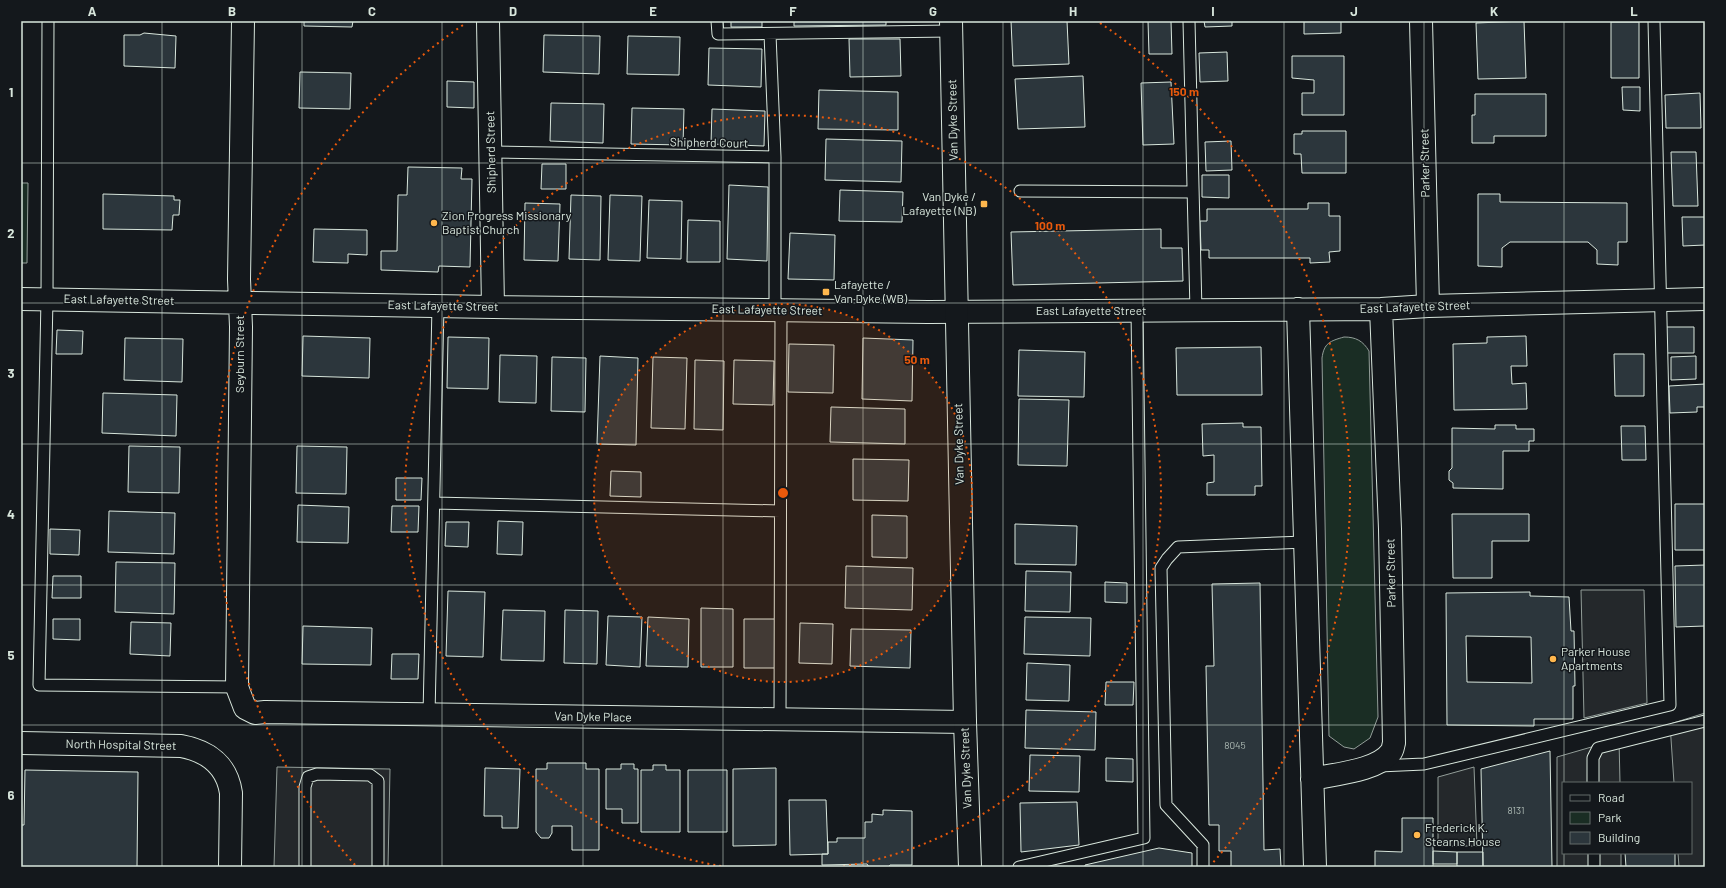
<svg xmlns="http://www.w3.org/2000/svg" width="1726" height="888" font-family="Barlow,sans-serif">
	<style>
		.green { fill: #1a2d24; stroke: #939e99 }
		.parking { fill: #24282b; stroke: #939e99 }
		.building { fill: #2c363c; stroke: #d8e6dc; fill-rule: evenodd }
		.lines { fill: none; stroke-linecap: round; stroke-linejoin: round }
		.lane-casing { stroke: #d8e6dc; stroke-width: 13 }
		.street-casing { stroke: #d8e6dc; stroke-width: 24 }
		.secondary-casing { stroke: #d8e6dc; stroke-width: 24 }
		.lane { stroke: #14181c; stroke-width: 11 }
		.street { stroke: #14181c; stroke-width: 22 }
		.secondary { stroke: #14181c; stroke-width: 22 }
		.grid { fill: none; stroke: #d8e6dc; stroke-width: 1; stroke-opacity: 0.55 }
		.ring { fill: none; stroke: #e8590c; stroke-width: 2; stroke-dasharray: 2 4 }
		.poi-dot { fill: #ffb74d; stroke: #14181c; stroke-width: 1.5 }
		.labels { text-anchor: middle; stroke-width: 3; stroke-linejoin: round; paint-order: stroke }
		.number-label { font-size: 10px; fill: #adbab4 }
		.street-label { font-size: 12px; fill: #d8e6dc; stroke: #14181c }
		.poi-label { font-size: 12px; fill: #d8e6dc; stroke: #14181c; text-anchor: start }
		.centre { fill: #e8590c; stroke: #14181c; stroke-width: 2 }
		.ring-label { font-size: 12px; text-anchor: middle; font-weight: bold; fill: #e8590c; stroke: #14181c; stroke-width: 3; stroke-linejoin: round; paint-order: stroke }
		.neatline { fill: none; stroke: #d8e6dc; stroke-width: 1.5 }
		.grid-label { font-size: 13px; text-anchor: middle; font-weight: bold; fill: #d8e6dc }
	</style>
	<rect width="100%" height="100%" fill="#14181c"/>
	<path class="green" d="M21,183H28L27,263H21Z
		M1344,337C1356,337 1363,341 1369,351L1378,717L1370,738L1354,749L1344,747L1329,736L1322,358C1324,343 1330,341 1344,337Z"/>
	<path class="parking" d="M1581,590H1644L1647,703L1584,718Z
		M1705,713V867H1679L1678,853H1691V783H1674L1670,724Z
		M1619,739L1620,783H1563V853H1621V867H1557V757Z
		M277,767L390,769L388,867H274Z
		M1474,767L1477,846H1438V777Z"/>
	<path class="building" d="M304,21H353L352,27L304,26Z
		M731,21H762V27H731Z
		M794,21H886V25L794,26Z
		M1011,21H1067L1069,64L1013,66Z
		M1148,21H1171L1172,54H1149Z
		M1204,21H1232V26L1205,27Z
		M1304,21H1341V33L1304,34Z
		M1524,21L1526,78L1478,79L1476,23Z
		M1611,22H1639V78H1611Z
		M144,33L176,36L175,68L124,66V35H140Z
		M544,35L600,36L599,74L543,72Z
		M628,36L680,37L679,75L627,74Z
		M849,39H900L901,76L850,77Z
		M709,48L762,49L761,87L708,85Z
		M1227,52L1228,81L1200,82L1199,53Z
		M1292,56H1344V115H1302V93H1314V80L1292,78Z
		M300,72L351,73L350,109L299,108Z
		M1083,76L1085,127L1018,129L1015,79Z
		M447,81L474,82V108L447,107Z
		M1171,82L1174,144L1143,145L1141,83Z
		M1622,87H1640V111L1623,110Z
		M819,90L898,92V130L818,129Z
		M1700,93L1701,128H1666L1665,95Z
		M1475,94H1546V136H1494V143H1472V115H1475Z
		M551,103L604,104L603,143L550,141Z
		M632,108L684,109L683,145L631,144Z
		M712,109L765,111L764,146L711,144Z
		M1302,131H1346V173H1302L1301,154H1294V134H1302Z
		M826,139L902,141L901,182L825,180Z
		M1231,141L1232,170L1206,171L1205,142Z
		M1671,152H1696L1698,206H1673Z
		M542,164H566V189H541Z
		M408,167L462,168L461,179H472L470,267L439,266L438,272L381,270V251H397L398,195H407Z
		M1202,175H1229V198L1202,197Z
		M729,185L768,187L767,261L727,259Z
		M840,190L903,192L902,222L839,221Z
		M103,194L174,196V200H180L179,215H173L172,230L103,229Z
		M1478,194H1500V202L1627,203V242H1618V265L1597,264V250L1588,242H1510L1502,248V267L1478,266Z
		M571,195L601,196L600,260L569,259Z
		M610,195L642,196L640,261L608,260Z
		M649,200L682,201L681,259L647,258Z
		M525,203L560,204L558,261L524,260Z
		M1308,203H1329V216H1340V251L1329,252L1330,262L1310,263V258H1209V250H1201L1200,221H1207V209H1308Z
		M1682,217H1705V245L1683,246Z
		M688,220L720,221V262H687Z
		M314,229L367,230V255L348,254V263L313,262Z
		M1161,229V248H1182L1183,281L1013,285L1011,232Z
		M790,233L835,235L834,280L788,279Z
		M1666,327H1694V353H1666Z
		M57,330L83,331L82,354H56Z
		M303,336L370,338L369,378L302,376Z
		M1526,336L1527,366H1511L1512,384L1526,383L1527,409L1454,410L1453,344L1487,343V337Z
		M448,337L489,338L488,389L447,388Z
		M125,338L183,339L182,382L124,380Z
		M863,338L913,340L912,401L862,399Z
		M789,344L834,345L833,393L788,392Z
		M1261,347L1262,395H1177L1176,348Z
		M1019,350L1085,352L1084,397L1018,396Z
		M1614,354H1644V396H1615Z
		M500,355L537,356L536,403L499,402Z
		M600,356L638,358L636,445L597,444Z
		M1696,356V379L1671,380V357Z
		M552,357L586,358L585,412L551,411Z
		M653,357L687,358L685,429L651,428Z
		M695,360L724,361L723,430L694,429Z
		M734,360L774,361L773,405L733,404Z
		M1705,384V407H1697V412L1670,413L1669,386Z
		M103,393L177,395L176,436L102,433Z
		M1019,399L1069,400L1067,466L1018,465Z
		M831,407L905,409V444L830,442Z
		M1243,423V427H1261L1262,486H1255V495H1207V483L1214,482V455L1203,456L1202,424Z
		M1495,425H1516V429H1534V441H1529V451H1503V489L1453,488V483L1449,480V471L1452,468V428L1495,429Z
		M1621,426H1645L1646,460H1622Z
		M129,446L180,447L179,493L128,492Z
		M297,446L347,447L346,494L296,493Z
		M853,459L909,460L908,501L853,500Z
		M611,471L641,472V497L610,496Z
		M396,478H422L421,500H396Z
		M1675,504H1705V550H1675Z
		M298,505L349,507L348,543L297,542Z
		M392,506H419L418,532H391Z
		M109,511L175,513L174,554L108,552Z
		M1452,514H1529V541H1492V578H1453Z
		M872,515L907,516V558L872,557Z
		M498,521L523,522L522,555L497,554Z
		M446,522H469L468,547L445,546Z
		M1015,524L1077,526L1076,565L1015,564Z
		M50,529L80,530L79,555L50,554Z
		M116,562L175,563L174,614L115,612Z
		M1705,565V626L1676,627L1675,566Z
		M846,566L913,568L912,610L845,608Z
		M1026,571L1071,572L1070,612L1025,611Z
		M53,576H81V598H52Z
		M1105,582L1127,583V603L1105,602Z
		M1260,583L1264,850L1280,849L1281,867H1231V851H1219V825H1209L1206,666H1214L1212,584Z
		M448,591L485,592L483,657L446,656Z
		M1530,592V596L1569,597L1571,631H1574L1575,686H1573V719H1534V726L1447,725L1446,593ZM1466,636L1531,637L1532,683L1467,682Z
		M701,608L733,609V667H701Z
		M503,610L545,611L544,661L501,660Z
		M565,610L598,611L597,664L564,663Z
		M608,616L642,617L640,667L606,665Z
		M648,617L689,619L688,667L646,666Z
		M1025,617L1091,618L1090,656L1024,654Z
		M53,619H80V640L53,639Z
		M744,619H776V668H744Z
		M131,622L171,623L170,656L130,654Z
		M800,623L833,624L832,664L799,663Z
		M303,626L372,628L371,665L302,664Z
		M851,629L911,630L910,668L850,666Z
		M392,654H419L418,679H391Z
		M1027,663L1070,665L1069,701L1026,700Z
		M1106,682H1134L1133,705H1105Z
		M1026,710L1096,712L1095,750L1025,748Z
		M1550,751L1552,867H1483L1481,769Z
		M1030,755L1080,756L1079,792L1029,791Z
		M1106,758L1133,759V782L1106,781Z
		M547,763H586V769H599V850H572V826H552V833L549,838H541L536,832V769H547Z
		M621,764H634V769H638V823H622V809H606V769H621Z
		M653,765H666V770H680V832H641V770H653Z
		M485,768L520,769L518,828H502V816H484Z
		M776,768V845L733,846V769Z
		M25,770L138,772L137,867H21V825H24Z
		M688,770H727V832H688Z
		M789,800H826L828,854L790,855Z
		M1077,802L1079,845L1021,852L1020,803Z
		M883,810L912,811V865H890L888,867H869L867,864L822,865V854H828V842H837V838H865V822H872V814L883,815Z
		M1402,818H1433V867H1375V851L1402,852Z
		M1159,848L1192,853V867H1085V865Z
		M1433,851L1457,852V864H1433Z
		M1457,852H1483V867H1457Z
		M1625,853H1675V867H1626Z"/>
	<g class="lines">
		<g class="lane-casing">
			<path id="lane" d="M48,21L47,299L39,685L237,687
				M717,21L718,34L951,31
				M1189,21L1196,311
				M770,34L775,157
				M491,152L775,157V310
				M1020,191L1193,192
				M434,503L780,511
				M429,715L438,306
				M780,719L781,310
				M1379,766L1424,764L1670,705L1654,21
				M1593,783V758L1598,748L1705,721
				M1594,853V867
				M305,867V787L308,777L317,774L370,775L378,781V867
				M1019,867L1144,838L1137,311
				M1203,867V845L1166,805L1161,568L1167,559L1178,547L1305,542"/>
		</g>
		<g class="street-casing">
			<path id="street" d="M243,21L239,279L241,327L237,687L245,708L255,713L265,712L965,722
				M488,21L493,307
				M1421,21L1428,306
				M21,299L493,307L928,312L1381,309L1428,306L1705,299
				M1298,309L1315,867
				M21,743L181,746C208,751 227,765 231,793L230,867
				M1312,779C1334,774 1378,771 1391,752C1393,750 1393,746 1394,743L1390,529L1381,309"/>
		</g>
		<g class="secondary-casing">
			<path id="secondary" d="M951,21L965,722L970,867"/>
		</g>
		<use href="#lane" class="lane"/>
		<use href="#street" class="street"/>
		<use href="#secondary" class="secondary"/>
	</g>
	<path class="grid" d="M162,21V867M302,21V867M442,21V867M583,21V867M723,21V867M863,21V867M1003,21V867M1143,21V867M1284,21V867M1424,21V867M1564,21V783M21,163H1705M21,303H1705M21,444H1705M21,585H1705M21,725H1705M1564,853V867"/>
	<circle cx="783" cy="493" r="189" fill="#e8590c" fill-opacity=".12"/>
	<g class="ring">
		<circle cx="783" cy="493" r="189"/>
		<path d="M727 867A378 378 0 1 1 839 867"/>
		<path d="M355 865A567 567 0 0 1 466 23M1100 23A567 567 0 0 1 1211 865"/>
	</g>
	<g class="poi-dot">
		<rect x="980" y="200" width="8" height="8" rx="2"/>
		<circle cx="434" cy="223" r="4"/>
		<rect x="822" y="288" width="8" height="8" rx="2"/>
		<circle cx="1553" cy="659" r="4"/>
		<circle cx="1417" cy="835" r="4"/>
	</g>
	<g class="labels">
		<g class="number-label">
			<text x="1235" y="749">8045</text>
			<text x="1516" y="814">8131</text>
		</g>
		<g class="street-label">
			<text transform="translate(953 120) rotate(-91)" y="4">Van Dyke Street</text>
			<text transform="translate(709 143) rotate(1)" y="4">Shipherd Court</text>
			<text transform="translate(491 152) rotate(-91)" y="4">Shipherd Street</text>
			<text transform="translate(1425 163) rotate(-91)" y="4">Parker Street</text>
			<text transform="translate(119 300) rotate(1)" y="4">East Lafayette Street</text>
			<text transform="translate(443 306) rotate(1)" y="4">East Lafayette Street</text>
			<text transform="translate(1415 307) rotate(-2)" y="4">East Lafayette Street</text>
			<text transform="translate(767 310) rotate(1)" y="4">East Lafayette Street</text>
			<text x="1091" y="315">East Lafayette Street</text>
			<text transform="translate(240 354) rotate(-90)" y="4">Seyburn Street</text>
			<text transform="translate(959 444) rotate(-91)" y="4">Van Dyke Street</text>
			<text transform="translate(1391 573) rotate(-91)" y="4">Parker Street</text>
			<text transform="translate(593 717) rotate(1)" y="4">Van Dyke Place</text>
			<text transform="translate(121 745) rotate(1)" y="4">North Hospital Street</text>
			<text transform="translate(966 768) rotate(-92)" y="4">Van Dyke Street</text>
		</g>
		<g class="poi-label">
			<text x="976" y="201" text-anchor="end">Van Dyke /<tspan x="976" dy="14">Lafayette (NB)</tspan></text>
			<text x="442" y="220">Zion Progress Missionary<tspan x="442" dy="14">Baptist Church</tspan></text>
			<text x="834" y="289">Lafayette /<tspan x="834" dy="14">Van Dyke (WB)</tspan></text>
			<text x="1561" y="656">Parker House<tspan x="1561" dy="14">Apartments</tspan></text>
			<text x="1425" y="832">Frederick K.<tspan x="1425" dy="14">Stearns House</tspan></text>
		</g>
	</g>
	<circle cx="783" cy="493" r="6" class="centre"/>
	<g class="ring-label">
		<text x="1184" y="96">150 m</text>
		<text x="1050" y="230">100 m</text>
		<text x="917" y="364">50 m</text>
	</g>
	<rect width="1726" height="888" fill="none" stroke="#14181c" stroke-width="44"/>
	<rect x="1562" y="782" width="130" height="72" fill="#14181c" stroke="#626a69"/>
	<rect x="1570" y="795" width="20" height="6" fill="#14181c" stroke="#626a69"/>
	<text x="1598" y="802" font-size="12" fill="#d8e6dc">Road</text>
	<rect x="1570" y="812" width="20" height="12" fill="#1a2d24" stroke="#626a69"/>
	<text x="1598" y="822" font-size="12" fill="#d8e6dc">Park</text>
	<rect x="1570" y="832" width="20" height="12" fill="#2c363c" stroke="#626a69"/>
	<text x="1598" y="842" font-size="12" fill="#d8e6dc">Building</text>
	<rect x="22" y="22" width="1682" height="844" class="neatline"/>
	<g class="grid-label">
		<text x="92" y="16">A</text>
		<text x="232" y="16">B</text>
		<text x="372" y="16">C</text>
		<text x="513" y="16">D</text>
		<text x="653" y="16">E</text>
		<text x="793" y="16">F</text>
		<text x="933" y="16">G</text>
		<text x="1073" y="16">H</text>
		<text x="1213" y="16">I</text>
		<text x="1354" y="16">J</text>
		<text x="1494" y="16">K</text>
		<text x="1634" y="16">L</text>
		<text x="11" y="97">1</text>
		<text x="11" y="238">2</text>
		<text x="11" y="378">3</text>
		<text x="11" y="519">4</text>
		<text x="11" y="660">5</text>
		<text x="11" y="800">6</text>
	</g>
</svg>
